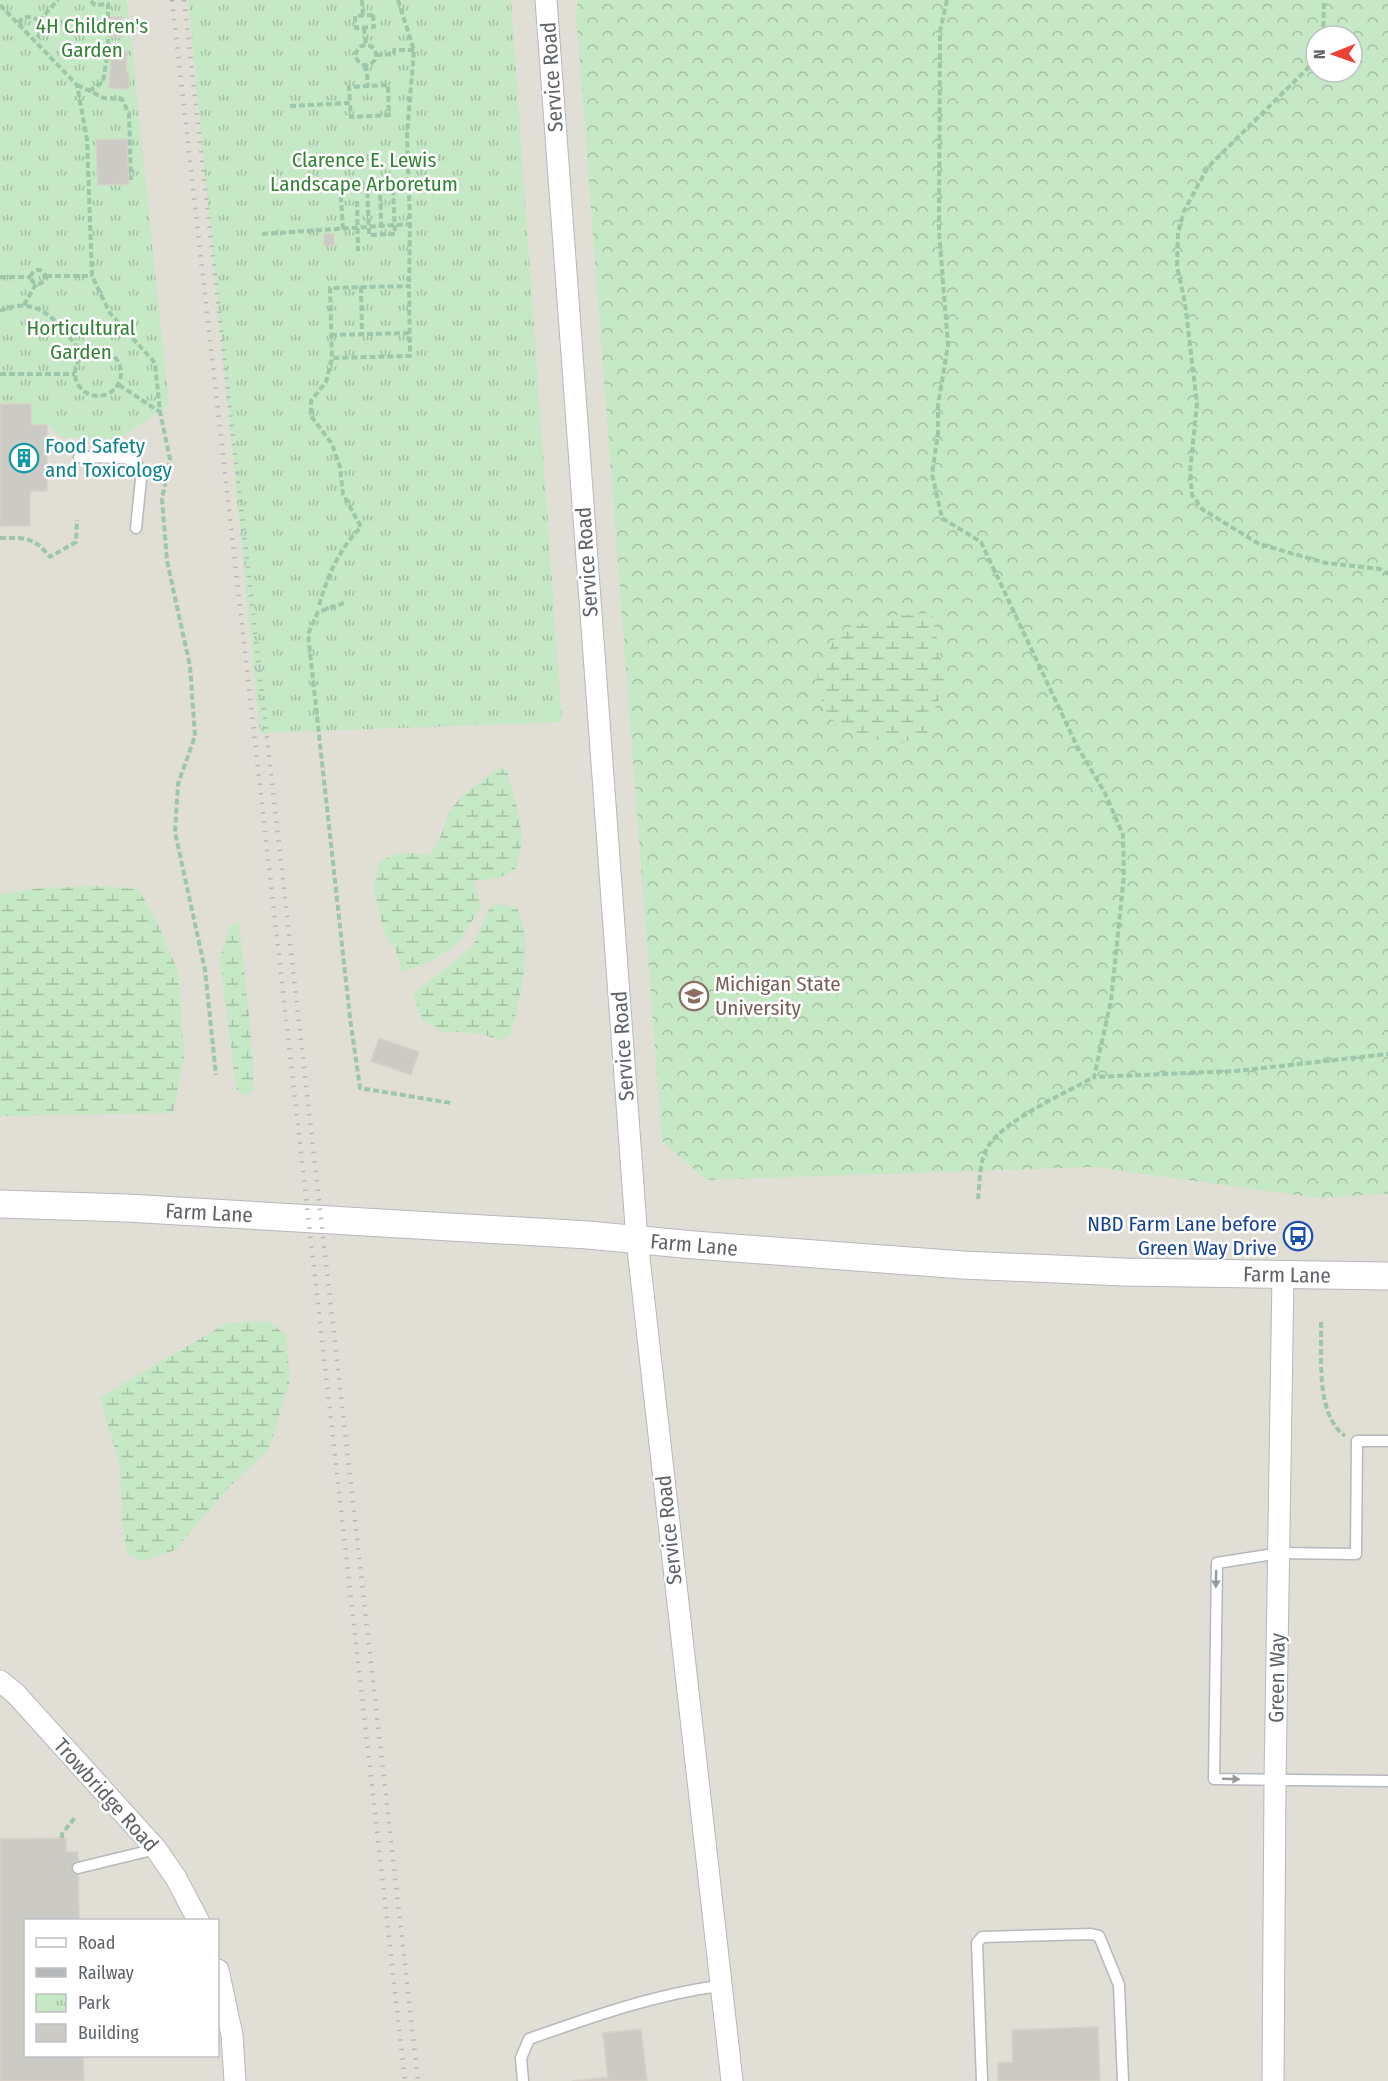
<svg xmlns="http://www.w3.org/2000/svg" width="1388" height="2081" font-family="'Fira Sans Condensed',sans-serif">
	<style>
		.education { fill: #e1ded6; fill-rule: evenodd }
		.forest { fill: url(#forest-crowns); fill-rule: evenodd }
		.wetland { fill: url(#wetland-marsh) }
		.park { fill: url(#park-tufts) }
		.building { fill: #cccac5; stroke: #d6d1c6; stroke-width: 1.5 }
		.lines { fill: none; stroke-linecap: round; stroke-linejoin: round }
		.service-casing { stroke: #b5b8bc; stroke-width: 13 }
		.minor-casing { stroke: #b5b8bc; stroke-width: 23 }
		.tertiary-casing { stroke: #b5b8bc; stroke-width: 29 }
		.path { stroke: #9cc7a9; stroke-width: 4; stroke-dasharray: 6 3; stroke-linecap: butt }
		.service { stroke: #fff; stroke-width: 10 }
		.minor { stroke: #fff; stroke-width: 21 }
		.tertiary { stroke: #fff; stroke-width: 27 }
		.rail { stroke: #b6b7b8; stroke-width: 4.5; stroke-dasharray: 1.5 8; stroke-linecap: butt }
		.oneway { fill: #979a9d }
		.labels { text-anchor: middle; stroke-width: 5; stroke-linejoin: round; paint-order: stroke }
		.park-label { font-size: 21px; fill: #348238; stroke: #fff }
		.street-label { font-size: 21px; fill: #5f6368; stroke: #fff }
		.culture-label { font-size: 21px; fill: #0d838f; stroke: #fff; text-anchor: start }
		.education-label { font-size: 21px; fill: #785e54; stroke: #fff; text-anchor: start }
		.transit-label { font-size: 21px; fill: #164399; stroke: #fff; text-anchor: end }
	</style>
	<defs>
		<pattern id="forest-crowns" width="20" height="18" patternUnits="userSpaceOnUse" patternTransform="scale(1.5)"><rect width="20" height="18" fill="#c5e8c5"/><path d="M2 6a3 3 0 1 1 6 0M12 15a3 3 0 1 1 6 0" fill="none" stroke="#a3c0a4"/></pattern>
		<pattern id="wetland-marsh" width="20" height="14" patternUnits="userSpaceOnUse" patternTransform="scale(1.5)"><rect width="20" height="14" fill="#c5e8c5"/><path d="M1 5h8M5 5V1M11 12h8M15 12V8" fill="none" stroke="#a3c0a4"/></pattern>
		<pattern id="park-tufts" width="24" height="20" patternUnits="userSpaceOnUse" patternTransform="scale(1.5)"><rect width="24" height="20" fill="#c5e8c5"/><path d="M3 7l-1-3M5 7V3M7 7l1-3M15 17l-1-3M17 17v-4M19 17l1-3" fill="none" stroke="#a3c0a4"/></pattern>
	</defs>
	<rect width="100%" height="100%" fill="#f1efe8"/>
	<path class="education" d="M0,0H1388V2081H0ZM1316,36H1352V72H1316ZM26,1920H218V2056H26Z"/>
	<path class="forest" d="M578,0H1388V1194L1318,1198L1094,1167L706,1180L662,1141L576,12ZM1316,36H1352V72H1316Z"/>
	<path class="wetland" d="M932,613L945,680L926,736L893,745L839,727L823,708L817,675L838,631L889,616Z
		M499,768L507,771L520,818L522,842L516,868L505,876L473,882L481,905L460,942L430,962L402,972L397,954L383,929L374,889L378,864C395,851 407,852 428,855C443,844 443,819 454,805C464,793 486,778 499,768Z
		M100,886L138,889L156,919L179,974L184,1057L173,1113L0,1116V894L41,888Z
		M496,904L517,908C535,944 520,996 511,1034L500,1040L482,1034L441,1031L422,1020L413,994L473,946L489,909Z
		M239,922L252,1043L254,1089L244,1096L236,1088L220,958L230,925Z
		M268,1321L286,1335L290,1382L269,1449L229,1487L175,1550L142,1561L127,1555L122,1521L120,1467L100,1397L227,1323Z"/>
	<path class="park" d="M0,0H127L169,405L118,440L61,437L47,425H31V404H0Z
		M188,0H511L562,722L260,733Z"/>
	<path class="building" d="M109,17H122V37H109Z
		M112,50L127,51L126,72L129,71V89L109,88Z
		M127,139L129,184L98,185L96,140Z
		M324,234H334V246H324Z
		M0,404H31V425H47V491H30V526H0Z
		M379,1038L419,1052L411,1075L371,1061Z
		M66,1838V1852H78L79,1920H26V2056H83L84,2081H0V1839Z
		M1098,2027L1100,2081H998V2063L1013,2062L1012,2030Z
		M641,2029L647,2081H572L608,2077L603,2033Z"/>
	<g class="lines">
		<g class="service-casing">
			<path id="service" d="M79,457L126,458L137,464L141,479L136,528
				M1388,1441H1357L1356,1554L1280,1553L1217,1563L1214,1779L1388,1781
				M78,1868L156,1849
				M523,2081L521,2058L529,2039C591,2017 656,1994 720,1986
				M982,2081L977,1943L982,1937L1091,1934L1099,1936L1119,1985L1123,2081"/>
		</g>
		<g class="minor-casing">
			<path id="minor" d="M546,0L637,1240L732,2081
				M0,1681L15,1693L156,1849L176,1878L198,1920
				M218,1970L232,2035L235,2081
				M1273,2081L1275,1781L1283,1275"/>
		</g>
		<g class="tertiary-casing">
			<path id="tertiary" d="M0,1204L127,1208L588,1235L694,1245L963,1265L1123,1272L1388,1276"/>
		</g>
		<path class="path" d="M362,0L363,16
			M398,0L414,50L407,134L410,224L409,286
			M947,0L940,31L939,231L948,345L938,405V433L932,474L942,518L981,542L1077,746L1105,793L1123,835L1124,875L1111,1001L1094,1077L1236,1071L1388,1054
			M0,5L77,85L87,139L92,276L110,313L155,363L160,412L170,459L162,499L167,561L190,666L195,736L178,784L175,832L205,970L216,1075
			M373,15L374,27L356,28L355,16Z
			M39,21L58,0
			M18,23C24,15 31,15 39,21L41,32L35,41
			M364,28L366,45
			M1323,36L1324,0
			M356 55a10 10 0 1 1 20 0a10 10 0 1 1-20 0Z
			M376,55L394,54V50H414
			M1316,60L1208,167L1184,211L1178,233L1177,266L1185,303L1197,404L1190,472L1192,495L1202,509L1259,544L1326,563L1380,569L1388,574
			M366,65L368,86
			M77,85L104,98L122,99L129,114L131,180
			M89,91L103,82L108,51V4L95,5L90,0
			M290,106L350,103L349,87L388,85L389,115L351,117L350,103
			M367,189L380,188
			M357,201L358,251
			M343,229L340,184L367,183L369,235L395,234L393,188H380L381,225
			M262,234L410,224
			M31 277a7 7 0 1 1 14 0a7 7 0 1 1-14 0Z
			M46,276H92
			M0,277H31
			M361,287L362,334
			M24,305L36,284
			M0,311C41,292 62,328 84,356
			M331,335L409,333
			M75 373a23 23 0 1 1 46 0a23 23 0 1 1-46 0Z
			M0,374H75
			M119,385L160,412
			M0,538C25,538 33,536 50,557L76,542L77,520
			M344,603L318,612L308,634L350,1018L360,1088L451,1103
			M319,605C329,573 338,551 361,527L343,494L340,467L332,444L311,416V401L326,382L332,358L410,356L409,286L330,288L332,358
			M978,1199C980,1182 979,1159 989,1145C1005,1120 1067,1092 1094,1077
			M1321,1322C1322,1356 1315,1414 1345,1436
			M62,1838V1834L76,1816"/>
		<use href="#service" class="service"/>
		<use href="#minor" class="minor"/>
		<use href="#tertiary" class="tertiary"/>
		<path class="rail" d="M172,0L405,2081
			M184,0L418,2081"/>
	</g>
	<defs><path id="oneway-solid" d="M-6-.8H1V-3.2L6.5 0L1 3.2V.8H-6Z" transform="scale(1.5)"/></defs>
	<g class="oneway">
		<use href="#oneway-solid" transform="translate(1216 1579) rotate(91)"/>
		<use href="#oneway-solid" transform="translate(1231 1779) rotate(2)"/>
	</g>
	<defs>
		<g id="building-ring" transform="scale(1.5)"><circle r="9.5" fill="#fff" stroke="#0f9aa8" stroke-width="1.5"/><path d="M-4-6H4V6H1V3H-1V6H-4ZM-2.5-4.3h1.7v1.8h-1.7ZM.8-4.3h1.7v1.8H.8ZM-2.5-1h1.7V.8h-1.7ZM.8-1h1.7V.8H.8Z" fill="#0f9aa8"/></g>
		<g id="university-ring" transform="scale(1.5)"><circle r="9.5" fill="#fff" stroke="#8d6e63" stroke-width="1.5"/><path d="M0-5L7-2L0 1L-7-2ZM-4 1L0 2.5L4 1V4Q0 6-4 4Z" fill="#8d6e63"/></g>
		<g id="bus-ring" transform="scale(1.5)"><circle r="9.5" fill="#fff" stroke="#1a4fb4" stroke-width="1.5"/><path d="M-5-6H5V4H4V6H2V4H-2V6H-4V4H-5ZM-3.5-4V0h7V-4ZM-3.5 1.2v1.5H-2V1.2ZM2 1.2v1.5H3.5V1.2Z" fill="#1a4fb4"/></g>
	</defs>
	<g fill-rule="evenodd">
		<use href="#building-ring" x="24" y="458"/>
		<use href="#university-ring" x="694" y="996"/>
		<use href="#bus-ring" x="1298" y="1236"/>
	</g>
	<g class="labels">
		<g class="park-label">
			<text x="92" y="33">4H Children's<tspan x="92" dy="24">Garden</tspan></text>
			<text x="364" y="167">Clarence E. Lewis<tspan x="364" dy="24">Landscape Arboretum</tspan></text>
			<text x="81" y="335">Horticultural<tspan x="81" dy="24">Garden</tspan></text>
		</g>
		<g class="street-label">
			<text transform="translate(552 77) rotate(-94)" y="7">Service Road</text>
			<text transform="translate(587 562) rotate(-94)" y="7">Service Road</text>
			<text transform="translate(623 1046) rotate(-94)" y="7">Service Road</text>
			<text transform="translate(209 1213) rotate(3)" y="7">Farm Lane</text>
			<text transform="translate(694 1245) rotate(5)" y="7">Farm Lane</text>
			<text transform="translate(1287 1275) rotate(1)" y="7">Farm Lane</text>
			<text transform="translate(669 1530) rotate(-96)" y="7">Service Road</text>
			<text transform="translate(1277 1678) rotate(-89)" y="7">Green Way</text>
			<text transform="translate(106 1795) rotate(48)" y="7">Trowbridge Road</text>
		</g>
		<g class="culture-label">
			<text x="45" y="453">Food Safety<tspan x="45" dy="24">and Toxicology</tspan></text>
		</g>
		<g class="education-label">
			<text x="715" y="991">Michigan State<tspan x="715" dy="24">University</tspan></text>
		</g>
		<g class="transit-label">
			<text x="1277" y="1231">NBD Farm Lane before<tspan x="1277" dy="24">Green Way Drive</tspan></text>
		</g>
	</g>
	<rect x="24" y="1919" width="195" height="138" fill="#ffffff" stroke="#bfc1c3" stroke-width="1.5"/>
	<rect x="36" y="1938" width="30" height="9" fill="#ffffff" stroke="#bfc1c3" stroke-width="1.5"/>
	<text x="78" y="1949" font-size="18" fill="#5f6368">Road</text>
	<rect x="36" y="1968" width="30" height="9" fill="#b6b7b8" stroke="#bfc1c3" stroke-width="1.5"/>
	<text x="78" y="1979" font-size="18" fill="#5f6368">Railway</text>
	<rect x="36" y="1994" width="30" height="18" fill="url(#park-tufts)" stroke="#bfc1c3" stroke-width="1.5"/>
	<text x="78" y="2009" font-size="18" fill="#5f6368">Park</text>
	<rect x="36" y="2024" width="30" height="18" fill="#cccac5" stroke="#bfc1c3" stroke-width="1.5"/>
	<text x="78" y="2039" font-size="18" fill="#5f6368">Building</text>
	<g transform="translate(1334 54) rotate(269)"><circle r="28" fill="#ffffff" stroke="#bfc1c3" stroke-width="1.5"/>
	<path d="M0-4.5L10 22L0 15L-10 22Z" fill="#ea4335"/>
	<text y="-9" font-size="16" font-weight="bold" text-anchor="middle" fill="#5f6368">N</text>
	</g>
</svg>
